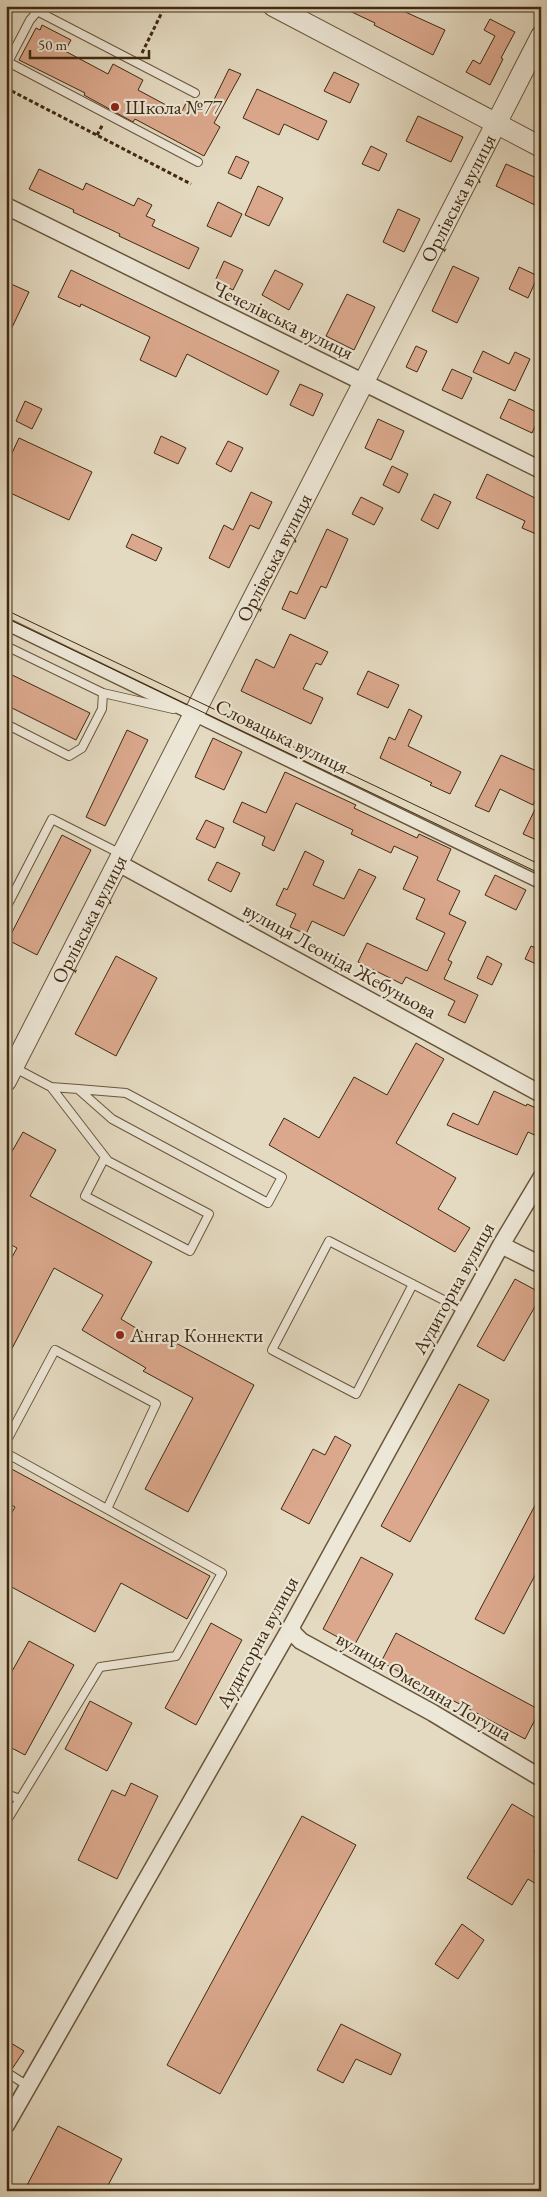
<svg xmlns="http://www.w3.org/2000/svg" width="547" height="2197" font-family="'EB Garamond',serif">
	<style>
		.building { fill: #dba88d; stroke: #402a10 }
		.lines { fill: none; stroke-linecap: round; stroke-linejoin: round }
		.service-casing { stroke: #69563c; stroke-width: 10 }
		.pedestrian-casing { stroke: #69563c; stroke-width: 14 }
		.minor-casing { stroke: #69563c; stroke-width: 19 }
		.tertiary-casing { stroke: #69563c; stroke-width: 22 }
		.path { stroke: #402a10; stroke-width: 3; stroke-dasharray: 4 2.5; stroke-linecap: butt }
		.service { stroke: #ede7d7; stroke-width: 8 }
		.pedestrian { stroke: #ede7d7; stroke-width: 11 }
		.minor { stroke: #ede7d7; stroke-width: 16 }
		.tertiary { stroke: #ede7d7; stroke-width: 20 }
		.tram { stroke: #402a10; stroke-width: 1 }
		.poi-dot { fill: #8f2418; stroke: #ede7d7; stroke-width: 2 }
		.labels { text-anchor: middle; stroke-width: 4.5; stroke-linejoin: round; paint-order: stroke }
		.poi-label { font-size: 20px; fill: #402a10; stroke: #ede7d7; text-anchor: start }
		.street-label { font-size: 20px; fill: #402a10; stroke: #ede7d7 }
	</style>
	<rect width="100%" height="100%" fill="#e4dac1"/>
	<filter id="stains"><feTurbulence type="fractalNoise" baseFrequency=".004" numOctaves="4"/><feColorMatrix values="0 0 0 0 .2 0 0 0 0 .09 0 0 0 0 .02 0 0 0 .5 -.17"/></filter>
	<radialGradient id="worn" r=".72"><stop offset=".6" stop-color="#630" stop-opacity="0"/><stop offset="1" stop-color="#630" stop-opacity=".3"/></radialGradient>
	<path class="building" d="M339,6H403L401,10L445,30L433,55L374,25L375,23Z
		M490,19L515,32L501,58L503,59L490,85L466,72L473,60L480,64L495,36L484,30Z
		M42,25L71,40L65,51L108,74L113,64L143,80L138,90L181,113L187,101L208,112L229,69L241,74L214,123L220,127L204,156L135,119L133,122L84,95L85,93L19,60L36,28L40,30Z
		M334,72L359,84L350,103L324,91Z
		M257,89L327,121L318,140L284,124L279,135L243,118Z
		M418,116L463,137L451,162L406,141Z
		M371,146L387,154L379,171L362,164Z
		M236,156L249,162L241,179L228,173Z
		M506,164L541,180V208L496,186Z
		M39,169L83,190L86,183L134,206L138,198L152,205L146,216L155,220L152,226L199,248L189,269L119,236L120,234L73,212L74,210L29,189Z
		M258,186L283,198L269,226L245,215Z
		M218,202L242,214L231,237L207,226Z
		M398,209L420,219L404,252L383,242Z
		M224,261L243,270L233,290L215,281Z
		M453,266L479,278L457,323L432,311Z
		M519,267L538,276L528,298L509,289Z
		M71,270L279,371L267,395L187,354L176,377L140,360L150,337L81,304L80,307L58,297Z
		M275,270L303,284L289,310L262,295Z
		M11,284L29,292L6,340V294Z
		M347,294L375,307L354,350L326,336Z
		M416,346L427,351L417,372L406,367Z
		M483,351L509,364L515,352L530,359L515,391L473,372Z
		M452,369L472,378L462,399L442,390Z
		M300,384L323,394L313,416L290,405Z
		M509,399L541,414L532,433L500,418Z
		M25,401L42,409L32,429L16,421Z
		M378,419L404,431L391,460L365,448Z
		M161,436L186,448L178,464L154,453Z
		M19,438L92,472L69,520L6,491V466Z
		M228,441L243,448L231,472L216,464Z
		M392,466L408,474L399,493L383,485Z
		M487,474L541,501V536L522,528L525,521L476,498Z
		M251,492L272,502L259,529L250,525L229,568L209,558L224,525L233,530Z
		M434,494L451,502L438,529L421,520Z
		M361,497L383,508L374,525L352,514Z
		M327,529L348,539L326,588L321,586L305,619L282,609L290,591L297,594Z
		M132,534L162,548L156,561L126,547Z
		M290,634L328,652L321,665L316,663L303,689L323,698L311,724L241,691L256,659L274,668Z
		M368,671L399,685L388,708L357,694Z
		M6,672L90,713L76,740L6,705Z
		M409,709L422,716L408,746L461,772L450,794L430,785L432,783L380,758L389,737L395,740Z
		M127,730L148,740L105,826L86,817Z
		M213,738L242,752L224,790L195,777Z
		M501,755L541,773V789L533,805L500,789L489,812L475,806Z
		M285,772L356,805L354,808L417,838L419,834L451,849L437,880L460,891L449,914L466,922L448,960L452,962L444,979L478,995L465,1023L448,1015L455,1001L406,977L402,984L358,962L367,943L427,971L445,933L416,919L425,899L403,889L418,857L394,846L391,853L351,834L353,830L296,803L274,851L262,845L265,837L233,822L242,802L266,813Z
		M541,797V842L523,834Z
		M206,820L224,828L215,848L196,839Z
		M62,835L91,850L37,955L8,940Z
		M305,851L324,861L313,885L344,899L359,869L376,877L344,936L312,921L306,934L290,927L296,914L276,905L284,888L287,890Z
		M217,862L240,873L231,892L208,880Z
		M495,875L526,890L516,910L485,895Z
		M531,946L541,950V966L525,959Z
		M116,956L157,978L116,1056L75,1034Z
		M487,956L502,964L492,985L477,978Z
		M416,1043L444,1059L396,1143L456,1178L438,1209L470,1228L455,1252L269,1145L284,1118L319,1138L354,1077L387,1095Z
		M494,1091L526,1106L527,1104L541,1110V1138L528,1132L517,1155L447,1125L453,1113L478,1125Z
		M23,1132L56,1150L30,1196L152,1262L121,1319L159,1342L163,1336L254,1385L188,1512L145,1489L193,1398L143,1371L146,1368L82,1330L103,1295L54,1268L6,1360V1268L17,1248L6,1242V1162Z
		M515,1279L541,1293V1296L504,1361L477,1346Z
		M459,1384L489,1400L410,1542L381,1526Z
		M335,1436L351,1445L309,1524L281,1509L313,1449L325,1455Z
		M6,1466L210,1576L187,1619L121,1583L95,1632L6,1584V1523L15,1507L6,1502Z
		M541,1494V1564L504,1634L475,1619Z
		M361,1557L393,1574L354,1646L323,1629Z
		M211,1623L242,1640L196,1725L165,1708Z
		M396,1633L540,1710L525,1739L381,1662Z
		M29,1641L74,1665L25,1755L6,1745V1682Z
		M90,1701L132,1723L107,1771L65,1749Z
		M131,1783L158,1796L117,1879L78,1860L112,1790L125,1796Z
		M512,1804L541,1821V1840L534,1852L541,1856V1887L528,1879L512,1905L467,1878Z
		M302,1816L356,1845L220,2094L167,2065Z
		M462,1924L484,1940L458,1979L435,1964Z
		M341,2024L401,2054L391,2075L356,2059L343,2083L317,2070Z
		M6,2040L24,2051L12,2069L6,2066Z
		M58,2126L122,2159L105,2191H24Z"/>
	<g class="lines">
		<g class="service-casing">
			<path id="service" d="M42,6L30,20L8,62L198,162
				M37,11L195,93
				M6,646L103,693L173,709
				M6,724L69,756L82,748L102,709L103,693
				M6,908L52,819L121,854
				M13,1067L51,1087L78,1089L112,1119L268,1203L282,1177L126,1093L78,1089
				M51,1087L105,1157L108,1161L209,1214L190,1251L85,1196L105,1157
				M413,1284L356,1394L272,1350L329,1241L465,1311
				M6,1442L55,1350L156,1404L107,1509
				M6,1453L222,1573L176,1656L100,1667L20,1799L6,1794
				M6,1822L20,1799
				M6,2072L28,2086"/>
		</g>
		<g class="pedestrian-casing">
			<path id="pedestrian" d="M6,624L541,883"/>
		</g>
		<g class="minor-casing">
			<path id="minor" d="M6,206L541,470
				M118,863L541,1094
				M501,1245L541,1265
				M291,1627L294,1634L301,1641L433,1713L541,1778
				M6,2125L291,1627L501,1245L541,1178"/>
		</g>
		<g class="tertiary-casing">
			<g id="tertiary">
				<path d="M273,6L541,147"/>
				<path id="s1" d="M6,1081L541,36"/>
			</g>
		</g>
		<path class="path" d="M142,53L165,6
			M6,88L191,184
			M97,135L103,124"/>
		<use href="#service" class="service"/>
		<use href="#pedestrian" class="pedestrian"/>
		<use href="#minor" class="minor"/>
		<use href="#tertiary" class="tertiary"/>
		<path class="tram" d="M6,610L541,865
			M6,618L541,874"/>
	</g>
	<g class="poi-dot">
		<circle cx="115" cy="107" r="5"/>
		<circle cx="120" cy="1335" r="5"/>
	</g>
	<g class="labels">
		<g class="poi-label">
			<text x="125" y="114">Школа №77</text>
			<text x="130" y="1342">Ангар Коннекти</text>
		</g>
		<g class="street-label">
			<text dy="7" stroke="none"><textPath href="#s1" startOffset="992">Орлівська вулиця</textPath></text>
			<text transform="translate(283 320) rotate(26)" y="7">Чечелівська вулиця</text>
			<text dy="7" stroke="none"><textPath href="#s1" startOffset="588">Орлівська вулиця</textPath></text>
			<text transform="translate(282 736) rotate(26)" y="7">Словацька вулиця</text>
			<text dy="7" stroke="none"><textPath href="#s1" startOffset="182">Орлівська вулиця</textPath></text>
			<text transform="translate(340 960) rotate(29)" y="7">вулиця Леоніда Жебуньова</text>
			<text transform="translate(453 1288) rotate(-61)" y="7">Аудиторна вулиця</text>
			<text transform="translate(257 1642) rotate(-61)" y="7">Аудиторна вулиця</text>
			<text transform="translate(424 1686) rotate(30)" y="7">вулиця Омеляна Логуша</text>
		</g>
	</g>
	<rect width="547" height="2197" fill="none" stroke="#e4dac1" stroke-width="25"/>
	<rect x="8" y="8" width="532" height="2182" fill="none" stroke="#402a10" stroke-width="2.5"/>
	<rect x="12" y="12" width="522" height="2172" fill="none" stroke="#402a10"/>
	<path d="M30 50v8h119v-8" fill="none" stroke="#402a10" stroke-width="2.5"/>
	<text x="38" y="50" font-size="15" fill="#402a10" stroke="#ede7d7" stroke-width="4" paint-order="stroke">50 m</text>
	<rect width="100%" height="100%" filter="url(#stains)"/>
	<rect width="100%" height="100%" fill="url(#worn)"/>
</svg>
